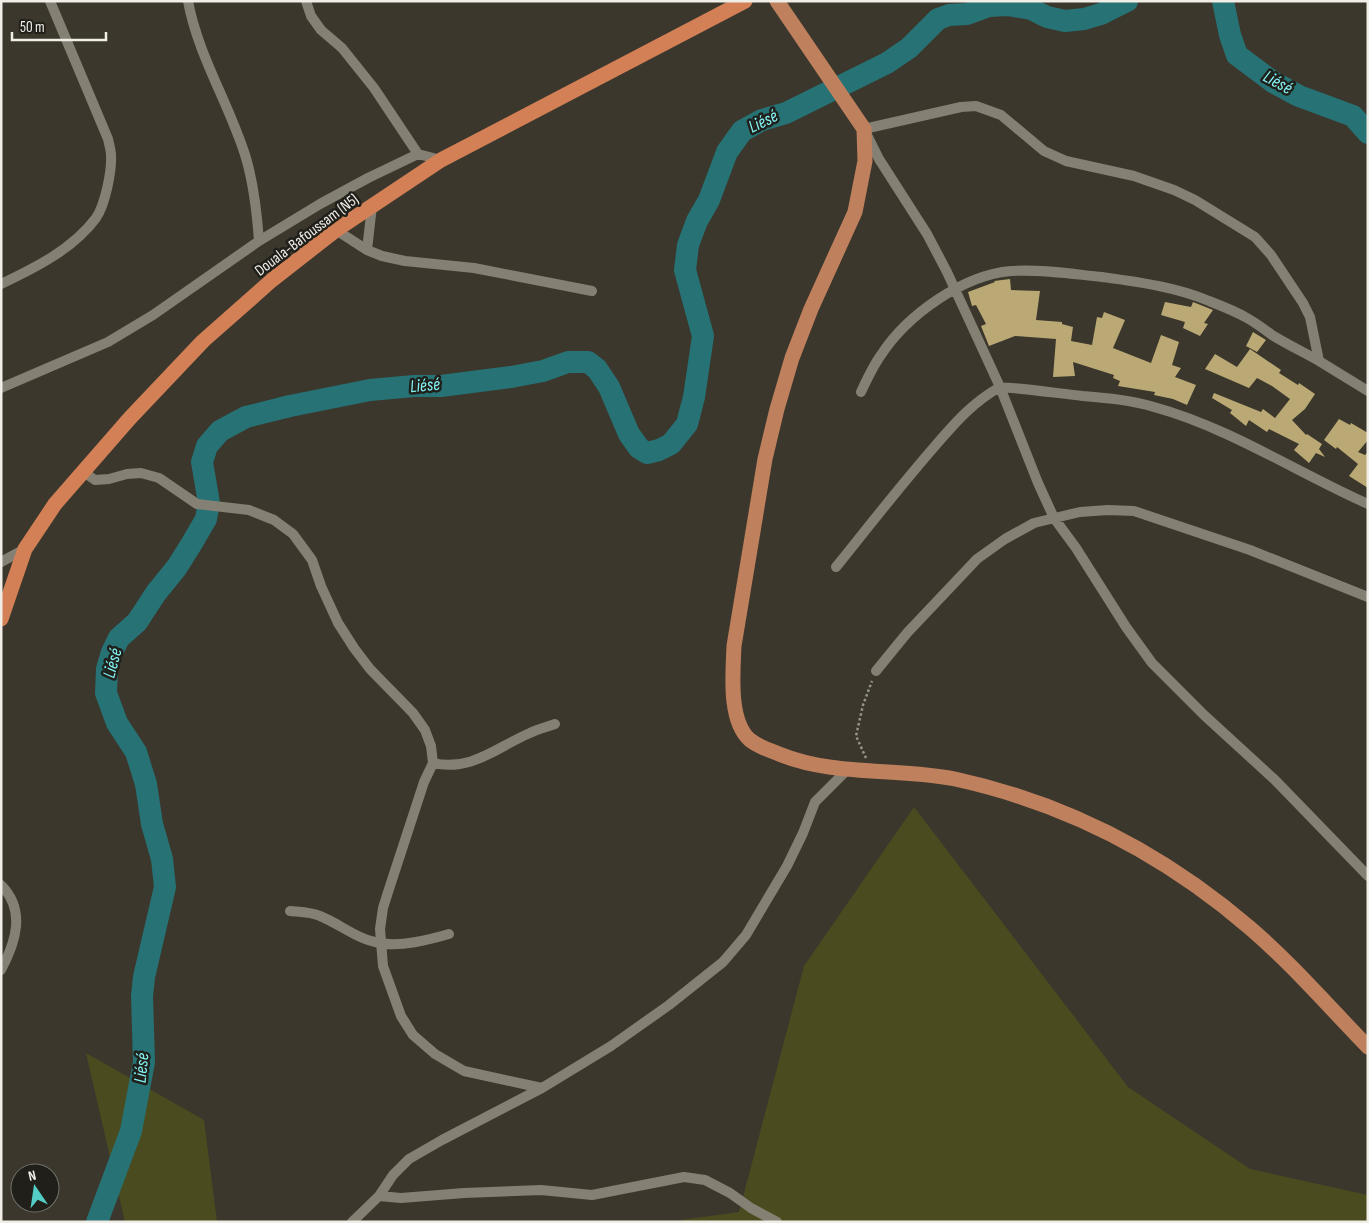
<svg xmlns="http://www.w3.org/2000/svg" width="1369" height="1223" font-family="'Sofia Sans Condensed',sans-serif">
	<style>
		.green { fill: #4a4c1f }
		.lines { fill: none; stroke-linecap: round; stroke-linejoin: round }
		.river { stroke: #267274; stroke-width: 22 }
		.building { fill: #baa974 }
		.path { stroke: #97948b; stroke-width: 2.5; stroke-dasharray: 2.5 2.5; stroke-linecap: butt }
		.minor { stroke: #848074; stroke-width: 10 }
		.primary { stroke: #bf805d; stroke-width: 15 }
		.trunk { stroke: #d38056; stroke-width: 15 }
		.labels { text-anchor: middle; stroke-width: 5; stroke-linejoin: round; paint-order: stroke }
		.street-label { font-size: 16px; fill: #f0eee7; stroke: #201f1a }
		.water-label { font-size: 18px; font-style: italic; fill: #83f3f5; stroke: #201f1a }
	</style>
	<rect width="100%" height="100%" fill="#3b372c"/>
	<path class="green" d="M914,807L1128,1087L1250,1169L1368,1195V1222H667L739,1212L804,966Z
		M86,1053L204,1120L217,1222H125Z"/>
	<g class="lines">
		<path class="river" d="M1223,1L1230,35L1237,55L1273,82L1299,96L1353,116L1368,133
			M97,1222L131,1131L144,1062L142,996L144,977L165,887L162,859L152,824L146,784L136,752L117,723L106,693L107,669L112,652L119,638L137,622L156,593L177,567L192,543L206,519L209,503L202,462L207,446L220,431L246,417L290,406L370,390L414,386H441L511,377L543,371L568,362H588L597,369L609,387L629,434L639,448L647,453L659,450L671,444L687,424L694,397L703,336L685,270L688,245L697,221L709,200L727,152L742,131L762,120L786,113L887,63L909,48L938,19L949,15L967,14L989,6L1008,5L1031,9L1047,17L1065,21L1084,19L1101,14L1127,1"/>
	</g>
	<path class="building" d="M1010,279L1011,290L1040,291L1036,320L1062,322V324L1073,327L1071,341L1092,345L1097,317L1102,318L1104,312L1125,320L1113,348L1151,363L1161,335L1179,342L1172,365L1181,368L1175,377L1196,385L1187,405L1173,399L1154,395L1155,392L1118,386L1120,381L1113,378L1114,375L1073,362L1075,376L1053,377L1056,339L1015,336L989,346L981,326L986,324L976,305L972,306L968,292L995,282L994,281Z
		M1165,302L1191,307L1193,302L1213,310L1204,323L1208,324L1200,336L1183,328L1185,322L1161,315Z
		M1253,332L1266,340L1257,352L1246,346Z
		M1250,349L1281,370L1279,373L1298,385L1299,383L1315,394L1305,409L1292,420L1306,435L1307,434L1322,444L1319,449L1325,457L1316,453L1309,463L1294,450L1299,444L1269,429L1267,432L1249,420L1246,426L1230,413L1232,410L1212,398L1214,393L1261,412L1263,409L1275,418L1290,399L1272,386L1257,378L1249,388L1205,369L1215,354L1237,367Z
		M1339,419L1350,425L1351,423L1368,433V440L1358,452L1365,455L1368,452V488L1349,476L1358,464L1337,447L1336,449L1324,440Z"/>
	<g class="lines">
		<path class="path" d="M866,758L856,736L863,705L872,681"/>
		<path class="minor" d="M188,1C198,56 230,105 246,158C254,185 257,213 259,241
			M306,1L311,16L321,30L342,48L374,88L418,154
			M336,230L367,250L382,256L405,261L474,268L592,291
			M367,250L372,206
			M1,284C35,268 73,249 96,218C105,205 112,171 111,155C111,150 109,144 108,139L50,1
			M1319,361L1368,391
			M1,388L108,342L153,315L259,241L320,204L368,178L418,154L441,160
			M861,392C867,379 873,366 881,355C907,315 963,275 1011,271C1041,269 1072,274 1102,277C1138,282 1176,287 1209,301C1222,306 1235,311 1247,318C1256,323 1264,329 1272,335C1287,344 1303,352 1319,361L1310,317L1303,303L1271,255L1255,237L1195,200L1174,190L1134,176L1066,161L1044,151L1001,115L976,106L961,107L864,129L879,159L927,234L947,272L1000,387L1038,483L1054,518L1076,548L1126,627L1152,663L1204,715L1275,780L1368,876
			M82,471L95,480L109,479L127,474L141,473L159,478L197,504L249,510L274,520L293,534L312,560L321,586L338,623L354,648L370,669L413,713L425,730L431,746L433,763L424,782L389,889L383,908L380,929L383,966L401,1016L413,1035L435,1054L464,1071L542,1088
			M1,562L25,549
			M836,567C869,526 901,485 935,446C955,423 973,402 1000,387C1028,389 1055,393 1083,396C1107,398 1131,400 1154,407C1230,428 1296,472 1368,504
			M876,671L907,633L977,559L1005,539L1034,523L1080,512L1108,510L1134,511L1250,550L1368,597
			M433,763C471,772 497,747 530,733C538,729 547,727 555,724
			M1,885C26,910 16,942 1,970
			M290,911C300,912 311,912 320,916C340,924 358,940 380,943C401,947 428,940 449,934
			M352,1222L379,1196
			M777,1222L751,1208L730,1193L705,1180L684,1177L592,1195L541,1190L464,1193L401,1198L379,1196L393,1175L409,1159L442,1140L542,1088L611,1046L669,1005L723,962L746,935L787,866L803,833L815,802L847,770"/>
		<path class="primary" d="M777,1L864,129L865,161L855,212L811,309L792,358L777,409L765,459L734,646C733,672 728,721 750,740C759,747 769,750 779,754C835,777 897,767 955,779C1065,803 1165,855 1250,928C1292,964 1329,1007 1368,1047"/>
		<path class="trunk" d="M1,619L25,549L55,504L130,418L203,341L272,280L336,230L441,160L745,1"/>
	</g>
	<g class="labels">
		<g class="street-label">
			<text transform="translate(306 234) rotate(-37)" y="6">Douala-Bafoussam (N5)</text>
		</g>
		<g class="water-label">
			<text transform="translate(1278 82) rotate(29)" y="6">Liésé</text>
			<text transform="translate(763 121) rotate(-26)" y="6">Liésé</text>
			<text transform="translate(425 385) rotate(-5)" y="6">Liésé</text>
			<text transform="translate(112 663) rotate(-75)" y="6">Liésé</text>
			<text transform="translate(141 1068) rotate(-84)" y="6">Liésé</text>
		</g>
	</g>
	<rect width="1369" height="1223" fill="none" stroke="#f0eee7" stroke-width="5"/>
	<g transform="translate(35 1188) rotate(347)"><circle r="24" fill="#201f1a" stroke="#73726c"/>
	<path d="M0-4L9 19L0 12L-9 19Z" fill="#54cdc7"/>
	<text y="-8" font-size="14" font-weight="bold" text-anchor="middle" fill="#f0eee7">N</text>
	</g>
	<path d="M12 32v8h94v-8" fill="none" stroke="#f0eee7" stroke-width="2.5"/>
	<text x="20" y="32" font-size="15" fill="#f0eee7" stroke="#201f1a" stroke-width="4" paint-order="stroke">50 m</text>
</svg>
